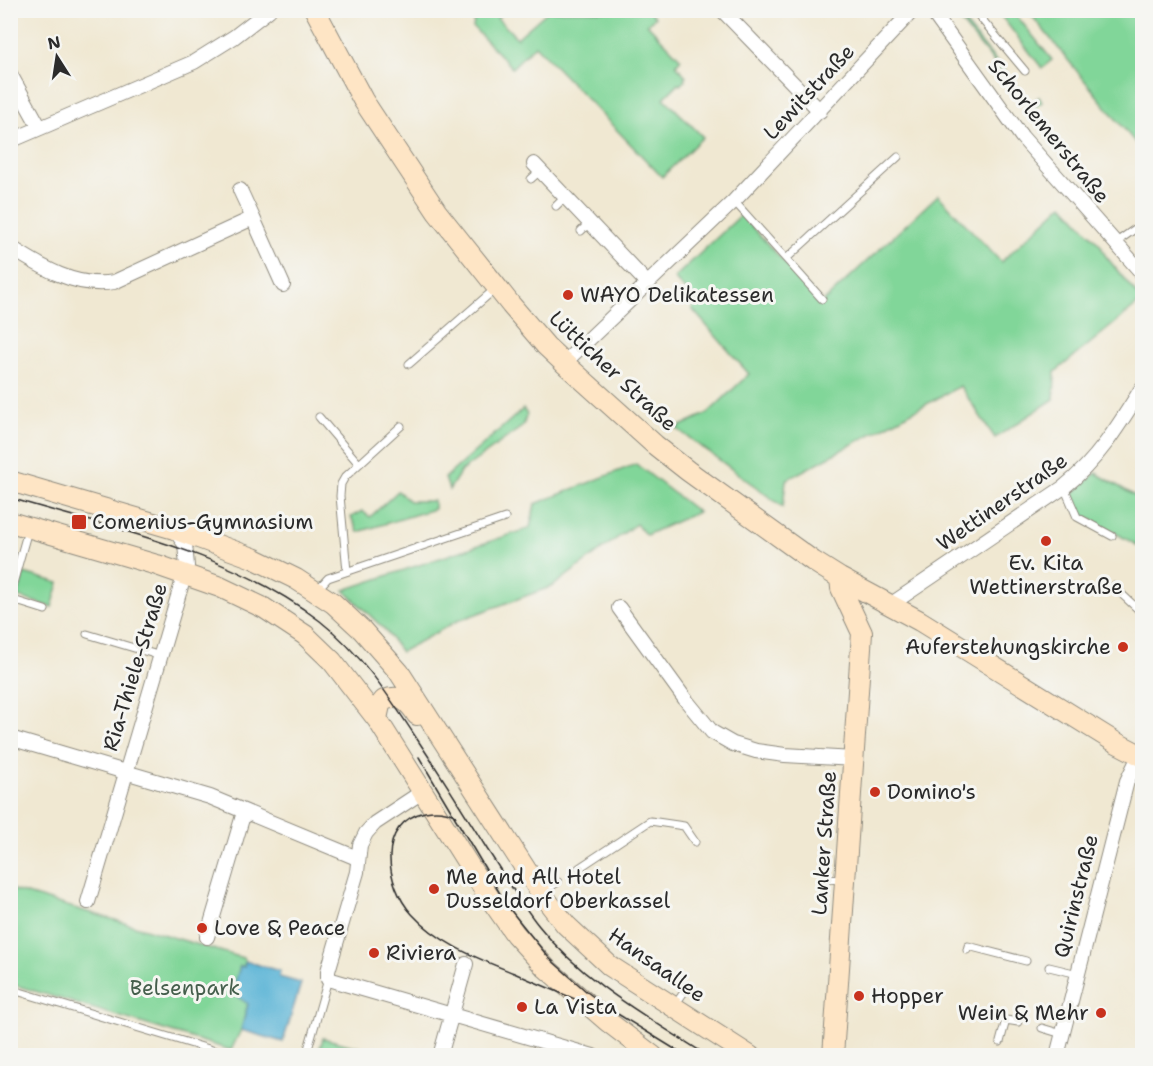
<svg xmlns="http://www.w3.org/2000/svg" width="1153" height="1066" font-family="'Shantell Sans',sans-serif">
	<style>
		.green { fill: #81d699; stroke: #568062; stroke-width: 1.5 }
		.water { fill: #57b2d5; stroke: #416e80; stroke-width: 1.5 }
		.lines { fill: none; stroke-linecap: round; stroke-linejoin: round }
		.lane-casing { stroke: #8e8a7e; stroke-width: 9 }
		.street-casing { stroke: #8e8a7e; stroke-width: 16 }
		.secondary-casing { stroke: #8e8a7e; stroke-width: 22 }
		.lane { stroke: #fff; stroke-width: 7 }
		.street { stroke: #fff; stroke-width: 14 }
		.secondary { stroke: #fee5c5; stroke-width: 20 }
		.tram { stroke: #2b2b2b; stroke-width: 1.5 }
		.poi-dot { fill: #c8321e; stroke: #f6f6f2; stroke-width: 2 }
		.labels { text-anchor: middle; stroke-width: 6; stroke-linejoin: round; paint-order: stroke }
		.street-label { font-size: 21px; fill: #2b2b2b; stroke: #f6f6f2 }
		.poi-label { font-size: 21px; fill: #2b2b2b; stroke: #f6f6f2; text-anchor: start }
		.park-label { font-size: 21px; fill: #455e4c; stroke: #f6f6f2 }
	</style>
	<rect width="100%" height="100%" fill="#f6f6f2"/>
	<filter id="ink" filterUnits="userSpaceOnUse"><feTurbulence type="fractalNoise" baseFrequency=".0167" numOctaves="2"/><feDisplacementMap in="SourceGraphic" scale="12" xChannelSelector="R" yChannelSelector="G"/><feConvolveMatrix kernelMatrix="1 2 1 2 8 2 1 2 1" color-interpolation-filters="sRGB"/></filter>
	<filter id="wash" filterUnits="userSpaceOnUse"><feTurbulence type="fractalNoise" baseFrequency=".008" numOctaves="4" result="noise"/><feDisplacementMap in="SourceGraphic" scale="24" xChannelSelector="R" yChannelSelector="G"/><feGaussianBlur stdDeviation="1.35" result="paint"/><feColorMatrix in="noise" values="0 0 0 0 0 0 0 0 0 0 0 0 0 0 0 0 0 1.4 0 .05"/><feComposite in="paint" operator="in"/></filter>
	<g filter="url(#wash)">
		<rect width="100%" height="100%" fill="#f0e8d2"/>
		<path class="green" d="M476,11H504L497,18L517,38L548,11H649L655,17L647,24L681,59L676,65L686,76L684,78L685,80L680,85L678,84L664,98L703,137L662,177L535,45L512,68L473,27Z
			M952,11H955L1031,104L1039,97L1042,102L1032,109Z
			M997,11H1013L1052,60L1042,68Z
			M1028,11H1142V151Z
			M938,195L1001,262L1063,204L1101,246L1105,255L1142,301L1055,372L1054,399L995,438L960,386L786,480L783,507L676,428L708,413L749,374L692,309L695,303L693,302V299L674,278L741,215L822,303Z
			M523,409L527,414L523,426L461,471L449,490L445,478Z
			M636,464L698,512L646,535L636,524L553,586L457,621L401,652L384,629L344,590L530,528L535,504Z
			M1096,473L1142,500V548L1081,514L1072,494Z
			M398,491L409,501H434V509L358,532L351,517L362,511L370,517Z
			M24,573L59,583L52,607L18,597Z
			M10,889L243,958L245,961L244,967L240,966L248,1004L241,1030L231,1050L11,984Z
			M323,1038L387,1055H318Z"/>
		<path class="water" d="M245,961L280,971L279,977L301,983L283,1042L241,1030L248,1004L232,993L240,966L244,967Z"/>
	</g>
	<g filter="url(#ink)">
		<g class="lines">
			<g class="lane-casing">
				<path id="lane" d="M974,10L1025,71
					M531,179L541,170
					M734,201L822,299
					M556,206L566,196
					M581,231L590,222
					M1115,243L1142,224
					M786,259L898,157
					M409,364L495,289
					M319,417L359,464
					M1064,487L1077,517L1112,536
					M347,571L340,496L341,484L345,477L401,426
					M1113,586L1142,613
					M316,591L328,578L505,518
					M10,594L28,530
					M10,599L45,610
					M87,634L161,656
					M579,868L650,821L684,826L695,842
					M826,879L843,880
					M544,891L558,882
					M967,950L968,946L1026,961
					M1049,967L1078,974
					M10,989L232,1056
					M675,1005L684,992
					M1042,1028L1062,1034
					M1000,1042L1006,1020L1018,1022
					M306,1056L328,979"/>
			</g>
			<g class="street-casing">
				<path id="street" d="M722,10L820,111
					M931,10L1022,137L1142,273
					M10,74L40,128
					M10,141L194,62L234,37L269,10
					M534,164L648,284
					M240,190L253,218
					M10,247C41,267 77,289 114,282L253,218L283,285
					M564,363L734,201L913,10
					M890,605L1064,487C1098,460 1119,425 1142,388
					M619,608L685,699L712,732L733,744L756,751L785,755L854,759
					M10,738L210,797L357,858
					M422,792L375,823L366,833L360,845L357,872L328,971V979L593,1056
					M88,902L187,566L185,544L174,529
					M207,937L244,812
					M440,1056L466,964
					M1057,1056L1127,781L1142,750"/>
			</g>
			<g class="secondary-casing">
				<path id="secondary" d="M315,10L363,100L437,212L511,305L546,346L564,363L655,445L688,471L813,561L840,578L920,621L1115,742L1142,756
					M10,481L174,529L253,558L296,579L333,603L362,630L399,672L541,893L566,925L610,966L750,1056
					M10,522L157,565L220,587L264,608L305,635L332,661L377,719L487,894L515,934L546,968L607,1021L653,1056
					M377,719L380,705L384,700C400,694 408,701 417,715
					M833,1056L862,633L841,588L840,578"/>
			</g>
			<use href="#lane" class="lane"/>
			<use href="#street" class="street"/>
			<use href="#secondary" class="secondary"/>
			<path class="tram" d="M10,498C116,530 231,552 320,621C361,653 389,696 417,739C441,775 464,812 487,849C504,875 520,902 539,926C584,983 648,1017 708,1056
				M419,757L508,907L549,958L587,992L608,1008L686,1056
				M456,816C447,811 436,810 425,812C376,823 385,885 412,914C439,944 477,958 514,973C543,986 573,998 603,1011"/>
		</g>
	</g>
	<g class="poi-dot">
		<circle cx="568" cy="295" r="6"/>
		<rect x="71" y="514" width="16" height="16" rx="3"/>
		<circle cx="1046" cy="541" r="6"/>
		<circle cx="1123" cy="647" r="6"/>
		<circle cx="875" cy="792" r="6"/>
		<circle cx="434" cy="889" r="6"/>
		<circle cx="202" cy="928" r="6"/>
		<circle cx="374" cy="953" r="6"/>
		<circle cx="859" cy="996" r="6"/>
		<circle cx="522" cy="1007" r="6"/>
		<circle cx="1101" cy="1013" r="6"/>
	</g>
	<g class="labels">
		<g class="street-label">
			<text transform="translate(809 92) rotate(-47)" y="7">Lewitstraße</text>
			<text transform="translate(1049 131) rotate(51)" y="7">Schorlemerstraße</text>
			<text transform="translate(613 371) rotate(43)" y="7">Lütticher Straße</text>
			<text transform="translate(1002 502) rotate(-35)" y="7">Wettinerstraße</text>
			<text transform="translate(135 667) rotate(-73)" y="7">Ria-Thiele-Straße</text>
			<text transform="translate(824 843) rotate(-86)" y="7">Lanker Straße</text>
			<text transform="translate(1076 896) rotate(-76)" y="7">Quirinstraße</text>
			<text transform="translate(657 965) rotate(35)" y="7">Hansaallee</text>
		</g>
		<g class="poi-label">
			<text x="580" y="302">WAYO Delikatessen</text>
			<text x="92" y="529">Comenius-Gymnasium</text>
			<text x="1046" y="570" text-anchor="middle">Ev. Kita<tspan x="1046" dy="24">Wettinerstraße</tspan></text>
			<text x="1111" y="654" text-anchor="end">Auferstehungskirche</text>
			<text x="887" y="799">Domino's</text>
			<text x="446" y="884">Me and All Hotel<tspan x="446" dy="24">Dusseldorf Oberkassel</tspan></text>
			<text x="214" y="935">Love &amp; Peace</text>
			<text x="386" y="960">Riviera</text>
			<text x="871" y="1003">Hopper</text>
			<text x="534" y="1014">La Vista</text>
			<text x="1089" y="1020" text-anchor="end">Wein &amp; Mehr</text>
		</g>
		<g class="park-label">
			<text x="185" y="995">Belsenpark</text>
		</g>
	</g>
	<rect width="1153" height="1066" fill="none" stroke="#f6f6f2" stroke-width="36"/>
	<g transform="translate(57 57) rotate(348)" stroke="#f6f6f2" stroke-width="4.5" paint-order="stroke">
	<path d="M0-4.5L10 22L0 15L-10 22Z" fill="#2b2b2b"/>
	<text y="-9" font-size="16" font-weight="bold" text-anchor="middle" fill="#2b2b2b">N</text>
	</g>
</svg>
